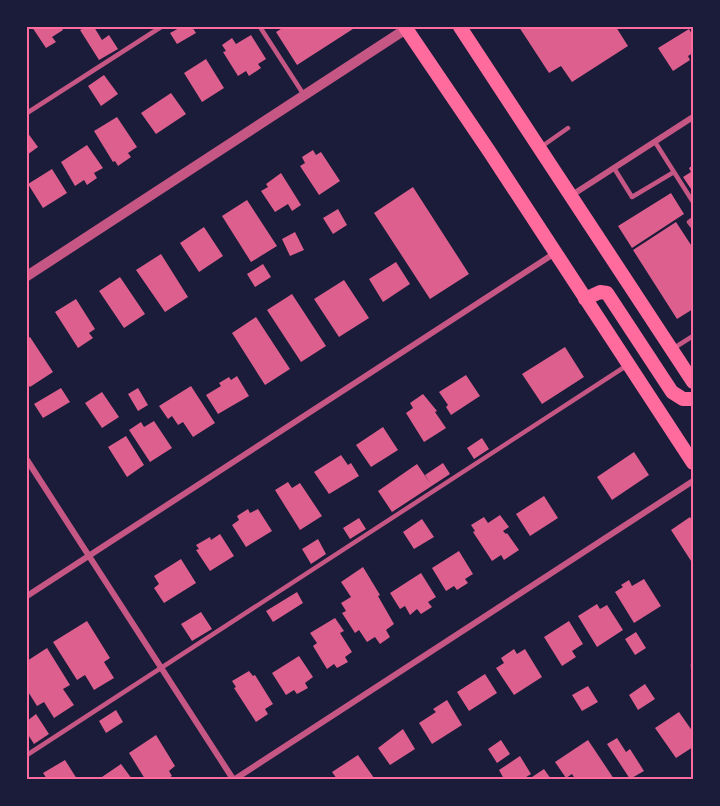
<svg xmlns="http://www.w3.org/2000/svg" width="720" height="806" font-family="Figtree,sans-serif">
	<style>
		.building { fill: #dd5f8e }
		.lines { fill: none; stroke-linecap: round; stroke-linejoin: round }
		.service { stroke: #c65784; stroke-width: 4.5 }
		.minor { stroke: #c65784; stroke-width: 6 }
		.tertiary { stroke: #c65784; stroke-width: 10 }
		.primary { stroke: #ff6b9d; stroke-width: 14 }
		.neatline { fill: none; stroke: #ff6b9d; stroke-width: 2 }
	</style>
	<rect width="100%" height="100%" fill="#1b1b3a"/>
	<path class="building" d="M32,27H61L63,30L52,37L56,42L46,48Z
		M86,27H94L102,40L109,35L118,49L99,60L80,30Z
		M181,27H192L196,33L177,44L170,33Z
		M284,27H356L297,65L276,32Z
		M519,27H616L628,46L572,82L561,66L549,73Z
		M689,29L693,36V53L688,56L690,60L673,71L658,48Z
		M251,35L266,59L258,64L261,68L249,76L246,71L238,76L223,52L226,51L222,45L232,38L236,44Z
		M206,59L224,88L202,102L184,73Z
		M104,75L118,94L101,106L88,86Z
		M171,93L186,114L156,134L141,113Z
		M117,117L137,147L128,153L131,157L118,166L115,161L113,162L94,131Z
		M27,132L38,147L27,155Z
		M87,145L103,168L94,173L97,178L87,185L84,180L75,186L61,162Z
		M313,150L316,155L321,152L340,181L319,195L300,166L305,163L302,157Z
		M693,165V192L683,177L691,172L689,168Z
		M52,169L67,193L43,208L28,184Z
		M281,173L301,205L292,211L288,204L275,212L261,191L268,187L266,184Z
		M413,187L469,274L430,299L374,213Z
		M671,193L684,214L632,248L618,226Z
		M247,200L277,246L251,262L222,216Z
		M338,209L347,225L333,234L323,218Z
		M676,222L693,248V309L677,319L633,250Z
		M204,227L223,256L199,272L180,243Z
		M295,232L304,250L290,256L282,239Z
		M161,254L188,297L165,312L136,270Z
		M396,262L410,284L383,302L369,279Z
		M263,264L271,277L255,287L247,274Z
		M120,277L145,314L124,328L99,291Z
		M344,280L369,318L339,337L314,299Z
		M292,294L326,346L301,362L267,310Z
		M76,299L95,329L89,333L93,338L78,348L55,312Z
		M256,317L290,369L265,385L232,333Z
		M30,337L53,372L30,387L27,383V339Z
		M565,347L584,377L542,404L522,374Z
		M466,375L480,396L451,415L446,407L448,405L439,392Z
		M237,376L249,396L218,414L206,395L221,386L219,383L229,377L231,380Z
		M191,386L215,423L193,437L183,422L178,425L172,416L168,419L159,406Z
		M61,388L70,402L43,418L34,404Z
		M138,388L148,405L138,411L128,394Z
		M102,392L119,417L102,428L85,403Z
		M423,394L437,411L435,412L446,428L424,442L406,413L413,408L410,403Z
		M154,421L172,448L150,462L129,430L141,422L144,427Z
		M383,427L398,450L371,467L356,445Z
		M126,436L144,465L127,477L108,447Z
		M482,438L489,449L474,459L467,448Z
		M634,452L649,475L612,500L597,477Z
		M341,455L348,465L351,463L359,476L329,494L314,472Z
		M443,463L450,474L392,512L378,491L417,464L430,483L425,475Z
		M288,482L292,488L300,483L322,516L300,530L275,490Z
		M544,496L558,518L530,536L516,514Z
		M248,509L250,513L258,509L272,531L246,547L232,525L239,520L237,516Z
		M500,515L509,527L503,531L506,534L507,533L519,550L504,560L501,555L492,561L473,532L475,531L471,525L484,517L488,523Z
		M690,517L693,522V564L671,530Z
		M359,518L366,529L350,539L343,528Z
		M422,519L434,537L414,549L403,532Z
		M220,534L234,556L210,571L196,550L199,549L196,545L210,537L211,540Z
		M318,539L326,554L311,564L302,549Z
		M459,551L473,574L465,579L468,583L457,590L454,586L446,591L432,568Z
		M181,559L196,583L164,603L154,588L159,584L154,576Z
		M363,567L380,595L378,596L394,624L386,630L390,637L380,644L375,637L367,642L359,630L355,633L342,613L346,611L341,603L351,597L341,582Z
		M421,573L436,597L428,602L432,607L421,614L417,609L410,615L405,606L400,609L390,593Z
		M644,579L661,606L634,623L615,592L623,587L621,585L629,580L632,586Z
		M297,592L303,603L273,622L266,611Z
		M597,604L600,609L607,605L623,630L597,647L578,616Z
		M201,612L212,629L192,641L181,624Z
		M335,618L344,631L340,633L352,652L345,657L348,662L337,668L334,664L327,669L313,646L317,643L310,633Z
		M87,621L110,658L104,662L114,678L94,690L85,675L77,680L53,642Z
		M569,621L583,644L572,651L576,657L562,666L544,637Z
		M636,632L646,648L635,655L625,639Z
		M47,648L70,685L63,689L74,705L54,718L44,702L37,706L27,690V661Z
		M514,649L517,654L525,649L542,677L514,695L496,668L504,663L501,658Z
		M299,656L313,677L305,683L308,688L297,694L294,690L286,695L272,673Z
		M249,671L253,676L255,675L273,704L265,709L268,714L256,722L234,688L236,687L232,681Z
		M485,674L497,693L469,711L457,692Z
		M645,684L655,699L638,710L629,695Z
		M588,686L598,702L582,711L572,695Z
		M447,700L462,725L432,744L419,723L436,712L433,709Z
		M116,710L123,722L106,733L99,721Z
		M679,712L693,732V747L676,758L655,728Z
		M36,714L49,734L34,744L27,733V721Z
		M403,729L415,749L390,765L378,748Z
		M156,735L175,766L169,771L172,776L167,779H145L129,753Z
		M617,738L626,752L630,749L644,771L630,779L607,744Z
		M501,740L510,754L497,763L488,749Z
		M588,740L614,779H575L572,774L566,778L555,762Z
		M358,755L374,778L337,779L332,772Z
		M520,756L531,774L523,779H504L499,770Z
		M65,760L77,779H47L43,773Z
		M121,764L132,779H99Z
		M544,769L551,779H529Z"/>
	<g class="lines">
		<path class="service" d="M260,27L304,95
			M27,113L161,27
			M655,142L674,172
			M541,147L568,128
			M614,168L632,197L674,172L693,202
			M693,219L689,222L693,227
			M674,348L693,336
			M693,664V667
			M27,755L626,366"/>
		<path class="minor" d="M572,195L693,117
			M27,460L233,779
			M27,596L555,253
			M235,779L693,481"/>
		<path class="tertiary" d="M27,276L409,27"/>
		<path class="primary" d="M405,27L489,151L693,463
			M460,27L693,382
			M585,299L600,292L607,293L672,392L683,399H693"/>
	</g>
	<rect width="720" height="806" fill="none" stroke="#1b1b3a" stroke-width="57"/>
	<rect x="28" y="28" width="664" height="750" class="neatline"/>
</svg>
